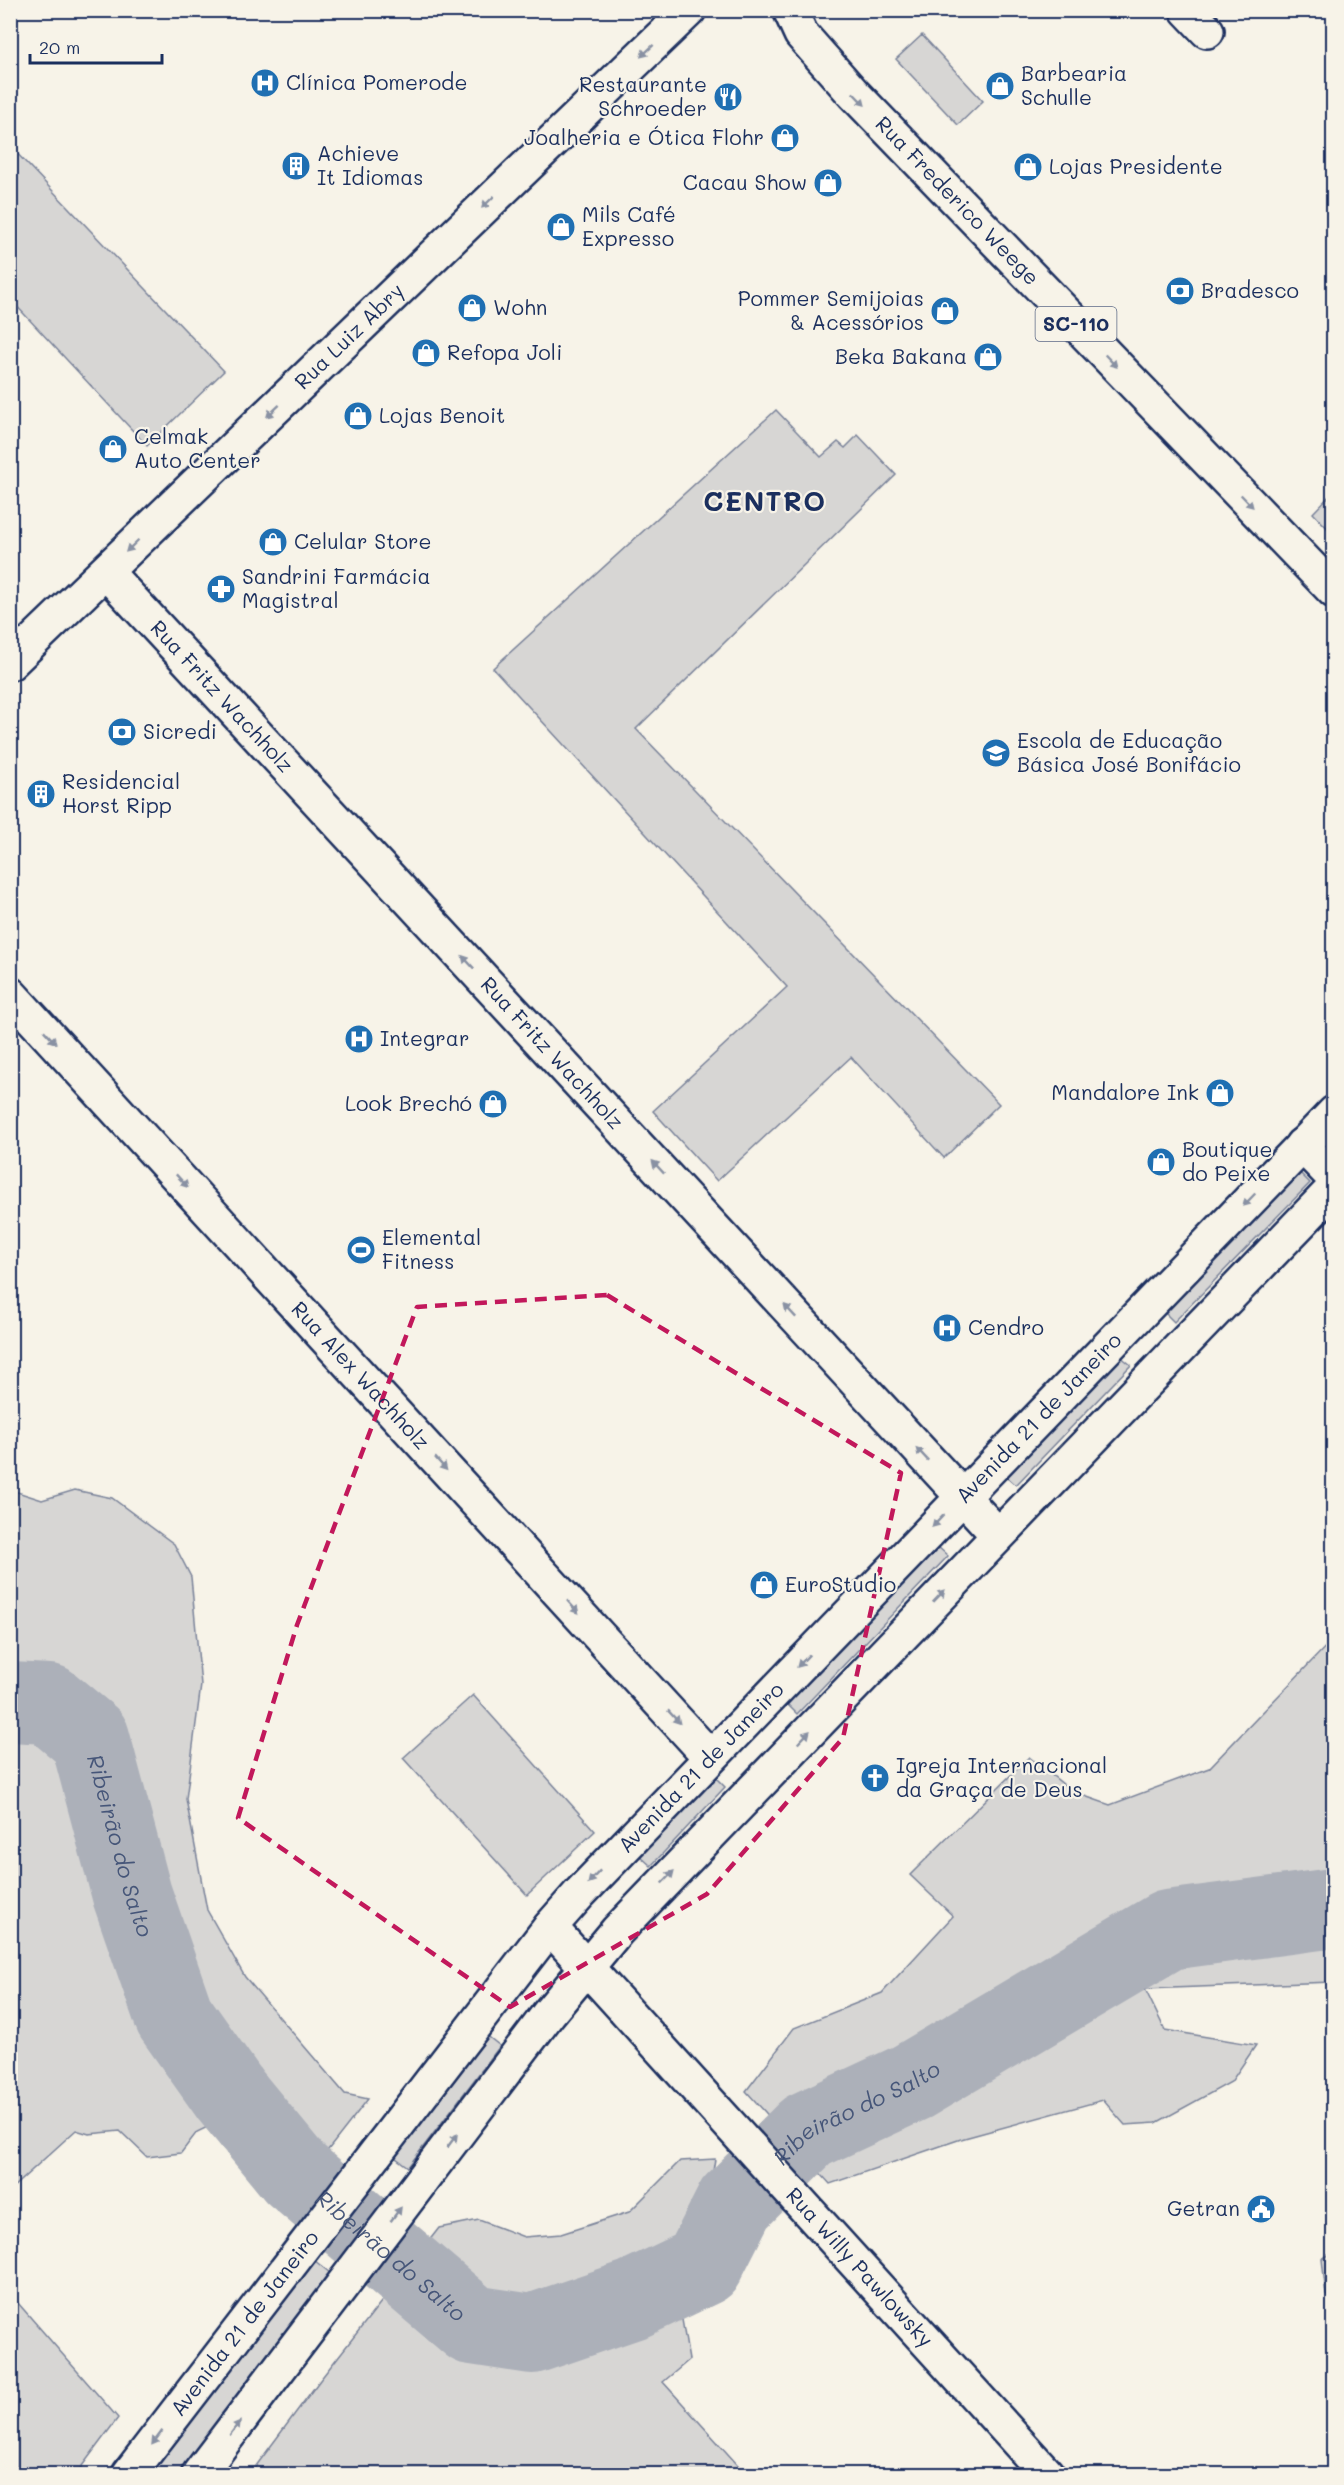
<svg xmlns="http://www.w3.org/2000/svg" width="1344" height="2485" font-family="Mali,sans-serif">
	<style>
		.green { fill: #d7d6d4; stroke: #798299; stroke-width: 1.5 }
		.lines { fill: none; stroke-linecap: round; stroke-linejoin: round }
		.river { stroke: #acb0b9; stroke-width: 80 }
		.minor-casing { stroke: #1b2f5e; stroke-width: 38 }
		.major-casing { stroke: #1b2f5e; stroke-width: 38 }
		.minor { stroke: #f7f3e8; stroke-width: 33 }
		.major { stroke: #f7f3e8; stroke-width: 33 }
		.oneway { fill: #8991a3 }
		.marked { fill: none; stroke: #c2185b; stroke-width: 4.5; stroke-dasharray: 12 8; stroke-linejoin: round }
		.labels { text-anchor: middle; stroke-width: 4.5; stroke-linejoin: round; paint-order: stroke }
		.shield { fill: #f7f3e8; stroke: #5d6a87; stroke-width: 1.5 }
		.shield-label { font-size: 20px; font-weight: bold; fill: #1b2f5e }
		.poi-label { font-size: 21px; fill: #1b2f5e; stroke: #f7f3e8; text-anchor: start }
		.street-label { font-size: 21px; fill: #1b2f5e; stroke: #f7f3e8 }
		.water-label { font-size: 22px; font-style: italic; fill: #465679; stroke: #f7f3e8 }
		.district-label { font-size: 27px; font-weight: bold; letter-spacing: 1.5px; fill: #1b2f5e; stroke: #f7f3e8 }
	</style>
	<rect width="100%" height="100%" fill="#f7f3e8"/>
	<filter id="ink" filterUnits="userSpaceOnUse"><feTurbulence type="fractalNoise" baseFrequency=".0167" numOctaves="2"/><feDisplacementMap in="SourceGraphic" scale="12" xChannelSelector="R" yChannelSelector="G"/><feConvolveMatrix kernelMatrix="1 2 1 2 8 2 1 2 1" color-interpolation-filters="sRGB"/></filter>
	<g filter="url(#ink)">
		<path class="green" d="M922,35L983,101L958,125L896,59Z
			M11,147L224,371L147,446L11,300Z
			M776,410L821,457L838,442L845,448L858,435L896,475L636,729L999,1104L944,1158L851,1057L717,1181L653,1111L787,987L493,668Z
			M1333,492V534L1313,513Z
			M1300,1173L1310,1183L1174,1322L1164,1312Z
			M1120,1356L1131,1365L1016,1485L1005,1475Z
			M11,1490L42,1500L75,1490L112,1498L174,1544L191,1577L201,1685L186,1799L207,1910L245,1977L345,2094L368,2099L321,2159H279L224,2119L197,2132L181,2153L147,2157L120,2131L89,2134L76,2130L11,2189Z
			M937,1546L948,1556L797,1714L787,1704Z
			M1333,1639V1982L1145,1989L1165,2030L1256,2045L1231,2082L1156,2123L1125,2125L1103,2100L961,2139L830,2184L746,2091L794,2028L882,1993L953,1916L910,1875L1029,1757L1073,1792L1110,1805L1209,1768Z
			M473,1695L595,1831L527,1895L403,1758Z
			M714,1776L725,1787L651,1866L640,1856Z
			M485,2034L500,2046L408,2167L392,2155Z
			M715,2159L709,2194L671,2256L689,2360L663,2382L746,2474H250L320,2380L439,2228L479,2220L524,2237L561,2234L629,2212L680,2161Z
			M1333,2252V2303L1326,2295L1322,2259Z
			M314,2260L330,2273L177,2474H164L155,2468Z
			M11,2295L118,2418L76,2474H11Z"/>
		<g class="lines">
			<path class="river" id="s1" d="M10,1702L49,1704L90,1738L132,1895L174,2016L230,2095L295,2174L472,2325L532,2334L634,2299L703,2266L735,2203L807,2131L912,2082L1168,1930L1334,1908"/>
			<g class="minor-casing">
				<g id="minor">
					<path d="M1187,10L1207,31"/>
					<path id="s2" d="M106,572L998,1535"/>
					<path id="s3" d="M10,994L710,1757"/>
					<path id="s4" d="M550,1927L1047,2474"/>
				</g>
			</g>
			<g class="major-casing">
				<g id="major">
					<path id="s5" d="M790,10L801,34L853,93L1334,591"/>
					<path id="s6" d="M10,663L689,10"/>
					<path d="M1302,1145L1334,1178"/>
					<path id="s7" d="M129,2474L550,1927L580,1893L1334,1113"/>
					<path d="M199,2474L549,2013L617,1931L1334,1188"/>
				</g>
			</g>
			<use href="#minor" class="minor"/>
			<use href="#major" class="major"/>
		</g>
		<defs><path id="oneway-solid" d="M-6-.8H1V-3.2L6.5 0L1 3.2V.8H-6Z" transform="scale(1.5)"/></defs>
		<g class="oneway">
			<use href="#oneway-solid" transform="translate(647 51) rotate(137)"/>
			<use href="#oneway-solid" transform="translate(859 99) rotate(46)"/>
			<use href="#oneway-solid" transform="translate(488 202) rotate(136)"/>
			<use href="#oneway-solid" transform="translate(1111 361) rotate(46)"/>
			<use href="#oneway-solid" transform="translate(273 411) rotate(137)"/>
			<use href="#oneway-solid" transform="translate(1247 501) rotate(46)"/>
			<use href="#oneway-solid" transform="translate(132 546) rotate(136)"/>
			<use href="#oneway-solid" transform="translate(468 962) rotate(-133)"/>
			<use href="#oneway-solid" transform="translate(50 1037) rotate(47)"/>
			<use href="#oneway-solid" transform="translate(658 1167) rotate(-133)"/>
			<use href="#oneway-solid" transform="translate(182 1181) rotate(47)"/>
			<use href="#oneway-solid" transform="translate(1249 1200) rotate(134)"/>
			<use href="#oneway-solid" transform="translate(790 1311) rotate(-133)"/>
			<use href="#oneway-solid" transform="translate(922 1454) rotate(-133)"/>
			<use href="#oneway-solid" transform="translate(441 1464) rotate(48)"/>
			<use href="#oneway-solid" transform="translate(938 1521) rotate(134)"/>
			<use href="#oneway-solid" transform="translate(939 1596) rotate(-46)"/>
			<use href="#oneway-solid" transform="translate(573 1607) rotate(48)"/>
			<use href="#oneway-solid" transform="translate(803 1661) rotate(134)"/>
			<use href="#oneway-solid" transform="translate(674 1717) rotate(47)"/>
			<use href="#oneway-solid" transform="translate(804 1737) rotate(-46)"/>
			<use href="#oneway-solid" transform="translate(594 1877) rotate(133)"/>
			<use href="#oneway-solid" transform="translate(668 1877) rotate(-46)"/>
			<use href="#oneway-solid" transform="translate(452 2141) rotate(-53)"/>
			<use href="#oneway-solid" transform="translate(396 2214) rotate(-53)"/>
			<use href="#oneway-solid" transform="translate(235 2428) rotate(-53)"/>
			<use href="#oneway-solid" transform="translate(157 2438) rotate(127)"/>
		</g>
	</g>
	<path class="marked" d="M607,1295L901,1473L843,1738L707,1894L510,2007L238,1818L297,1625L417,1307Z"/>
	<defs>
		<g id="hospital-disc" transform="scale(1.5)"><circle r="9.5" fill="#1f6fb2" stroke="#f7f3e8"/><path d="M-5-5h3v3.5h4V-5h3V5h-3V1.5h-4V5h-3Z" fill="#fff"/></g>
		<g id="shop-disc" transform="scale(1.5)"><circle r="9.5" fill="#1f6fb2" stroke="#f7f3e8"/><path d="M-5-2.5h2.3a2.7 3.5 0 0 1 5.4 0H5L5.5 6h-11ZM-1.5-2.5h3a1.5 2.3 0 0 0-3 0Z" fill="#fff"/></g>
		<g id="restaurant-disc" transform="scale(1.5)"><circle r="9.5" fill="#1f6fb2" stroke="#f7f3e8"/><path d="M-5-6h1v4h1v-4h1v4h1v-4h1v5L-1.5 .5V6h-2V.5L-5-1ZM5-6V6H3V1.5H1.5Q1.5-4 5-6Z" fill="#fff"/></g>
		<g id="building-disc" transform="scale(1.5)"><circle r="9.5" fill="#1f6fb2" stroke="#f7f3e8"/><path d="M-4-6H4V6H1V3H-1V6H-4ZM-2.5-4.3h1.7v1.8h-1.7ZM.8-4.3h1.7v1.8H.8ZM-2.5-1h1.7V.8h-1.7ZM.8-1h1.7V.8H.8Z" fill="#fff"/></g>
		<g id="bank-disc" transform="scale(1.5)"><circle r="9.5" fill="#1f6fb2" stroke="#f7f3e8"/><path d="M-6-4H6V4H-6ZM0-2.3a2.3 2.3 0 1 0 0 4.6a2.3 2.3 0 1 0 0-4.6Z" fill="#fff"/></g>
		<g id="pharmacy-disc" transform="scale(1.5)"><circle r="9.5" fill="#1f6fb2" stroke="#f7f3e8"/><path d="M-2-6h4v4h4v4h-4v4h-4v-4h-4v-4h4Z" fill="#fff"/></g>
		<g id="school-disc" transform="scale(1.5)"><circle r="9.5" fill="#1f6fb2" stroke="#f7f3e8"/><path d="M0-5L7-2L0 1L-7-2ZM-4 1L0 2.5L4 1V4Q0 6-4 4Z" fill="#fff"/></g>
		<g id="stadium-disc" transform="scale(1.5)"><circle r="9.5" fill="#1f6fb2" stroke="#f7f3e8"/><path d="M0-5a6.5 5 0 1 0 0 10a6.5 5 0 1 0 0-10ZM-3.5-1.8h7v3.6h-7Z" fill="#fff"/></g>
		<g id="church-disc" transform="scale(1.5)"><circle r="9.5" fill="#1f6fb2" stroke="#f7f3e8"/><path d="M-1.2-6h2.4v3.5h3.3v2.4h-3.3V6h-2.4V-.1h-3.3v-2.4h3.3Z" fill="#fff"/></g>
		<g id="civic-disc" transform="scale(1.5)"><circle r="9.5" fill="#1f6fb2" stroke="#f7f3e8"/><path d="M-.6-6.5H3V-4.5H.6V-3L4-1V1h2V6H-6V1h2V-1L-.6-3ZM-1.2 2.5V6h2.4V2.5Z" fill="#fff"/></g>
	</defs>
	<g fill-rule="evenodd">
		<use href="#hospital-disc" x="265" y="83"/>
		<use href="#shop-disc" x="1000" y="86"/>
		<use href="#restaurant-disc" x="728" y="97"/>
		<use href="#shop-disc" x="785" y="138"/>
		<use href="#building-disc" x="296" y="166"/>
		<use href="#shop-disc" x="1028" y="167"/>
		<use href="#shop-disc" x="828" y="183"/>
		<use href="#shop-disc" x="561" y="227"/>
		<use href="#bank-disc" x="1180" y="291"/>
		<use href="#shop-disc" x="472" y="308"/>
		<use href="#shop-disc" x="945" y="311"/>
		<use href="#shop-disc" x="426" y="353"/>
		<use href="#shop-disc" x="988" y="357"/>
		<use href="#shop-disc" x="358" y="416"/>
		<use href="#shop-disc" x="113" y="449"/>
		<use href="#shop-disc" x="273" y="542"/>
		<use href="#pharmacy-disc" x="221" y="589"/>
		<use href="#bank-disc" x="122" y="732"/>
		<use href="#school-disc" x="996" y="753"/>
		<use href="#building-disc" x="41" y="794"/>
		<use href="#hospital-disc" x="359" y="1039"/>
		<use href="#shop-disc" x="1220" y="1093"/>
		<use href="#shop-disc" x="493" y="1104"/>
		<use href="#shop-disc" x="1161" y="1162"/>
		<use href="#stadium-disc" x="361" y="1250"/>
		<use href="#hospital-disc" x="947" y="1328"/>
		<use href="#shop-disc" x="764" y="1585"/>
		<use href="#church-disc" x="875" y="1778"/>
		<use href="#civic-disc" x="1261" y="2209"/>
	</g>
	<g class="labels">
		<rect class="shield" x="1035.5" y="307" width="81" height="34" rx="4.5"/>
		<g class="shield-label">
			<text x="1076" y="331">SC-110</text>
		</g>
		<g class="poi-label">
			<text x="1021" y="81">Barbearia<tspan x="1021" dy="24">Schulle</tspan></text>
			<text x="286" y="90">Clínica Pomerode</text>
			<text x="707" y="92" text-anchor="end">Restaurante<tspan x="707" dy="24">Schroeder</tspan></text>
			<text x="764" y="145" text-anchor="end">Joalheria e Ótica Flohr</text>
			<text x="317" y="161">Achieve<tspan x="317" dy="24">It Idiomas</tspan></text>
			<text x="1049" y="174">Lojas Presidente</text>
			<text x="807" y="190" text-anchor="end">Cacau Show</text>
			<text x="582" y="222">Mils Café<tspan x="582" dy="24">Expresso</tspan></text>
			<text x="1201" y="298">Bradesco</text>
			<text x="924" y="306" text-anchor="end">Pommer Semijoias<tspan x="924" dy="24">&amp; Acessórios</tspan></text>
			<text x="493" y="315">Wohn</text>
			<text x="447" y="360">Refopa Joli</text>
			<text x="967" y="364" text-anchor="end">Beka Bakana</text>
			<text x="379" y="423">Lojas Benoit</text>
			<text x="134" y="444">Celmak<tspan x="134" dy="24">Auto Center</tspan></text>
			<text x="294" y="549">Celular Store</text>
			<text x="242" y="584">Sandrini Farmácia<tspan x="242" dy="24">Magistral</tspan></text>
			<text x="143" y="739">Sicredi</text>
			<text x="1017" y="748">Escola de Educação<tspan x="1017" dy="24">Básica José Bonifácio</tspan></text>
			<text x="62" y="789">Residencial<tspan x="62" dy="24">Horst Ripp</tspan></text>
			<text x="380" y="1046">Integrar</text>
			<text x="1199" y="1100" text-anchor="end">Mandalore Ink</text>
			<text x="472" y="1111" text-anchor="end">Look Brechó</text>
			<text x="1182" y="1157">Boutique<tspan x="1182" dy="24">do Peixe</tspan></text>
			<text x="382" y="1245">Elemental<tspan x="382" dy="24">Fitness</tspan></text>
			<text x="968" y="1335">Cendro</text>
			<text x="785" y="1592">EuroStudio</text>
			<text x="896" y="1773">Igreja Internacional<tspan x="896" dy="24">da Graça de Deus</tspan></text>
			<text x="1240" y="2216" text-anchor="end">Getran</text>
		</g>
		<g class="street-label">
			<text dy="7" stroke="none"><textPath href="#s5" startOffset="255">Rua Frederico Weege</textPath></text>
			<text dy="7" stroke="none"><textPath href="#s6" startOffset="471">Rua Luiz Abry</textPath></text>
			<text dy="7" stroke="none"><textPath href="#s2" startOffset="170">Rua Fritz Wachholz</textPath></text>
			<text dy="7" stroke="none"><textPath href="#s2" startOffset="656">Rua Fritz Wachholz</textPath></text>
			<text dy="7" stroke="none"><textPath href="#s3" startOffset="518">Rua Alex Wachholz</textPath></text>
			<text dy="7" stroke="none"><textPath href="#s7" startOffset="1396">Avenida 21 de Janeiro</textPath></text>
			<text dy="7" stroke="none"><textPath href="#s7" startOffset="910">Avenida 21 de Janeiro</textPath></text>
			<text dy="7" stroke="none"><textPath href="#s4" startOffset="460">Rua Willy Pawlowsky</textPath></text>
			<text dy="7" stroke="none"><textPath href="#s7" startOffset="190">Avenida 21 de Janeiro</textPath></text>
		</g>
		<g class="water-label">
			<text dy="8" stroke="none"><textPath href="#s1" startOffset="204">Ribeirão do Salto</textPath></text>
			<text dy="8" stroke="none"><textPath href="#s1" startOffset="1284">Ribeirão do Salto</textPath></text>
			<text dy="8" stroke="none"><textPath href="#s1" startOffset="708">Ribeirão do Salto</textPath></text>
		</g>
		<g class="district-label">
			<text x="765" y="511">CENTRO</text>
		</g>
	</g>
	<rect width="1344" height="2485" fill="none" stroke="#f7f3e8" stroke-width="36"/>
	<rect x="18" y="18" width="1308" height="2449" fill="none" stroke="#1b2f5e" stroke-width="2" filter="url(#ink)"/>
	<path d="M30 54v9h132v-9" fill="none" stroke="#1b2f5e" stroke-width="3"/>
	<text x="39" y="54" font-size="18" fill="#1b2f5e" stroke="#f7f3e8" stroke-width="4.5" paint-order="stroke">20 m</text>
</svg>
